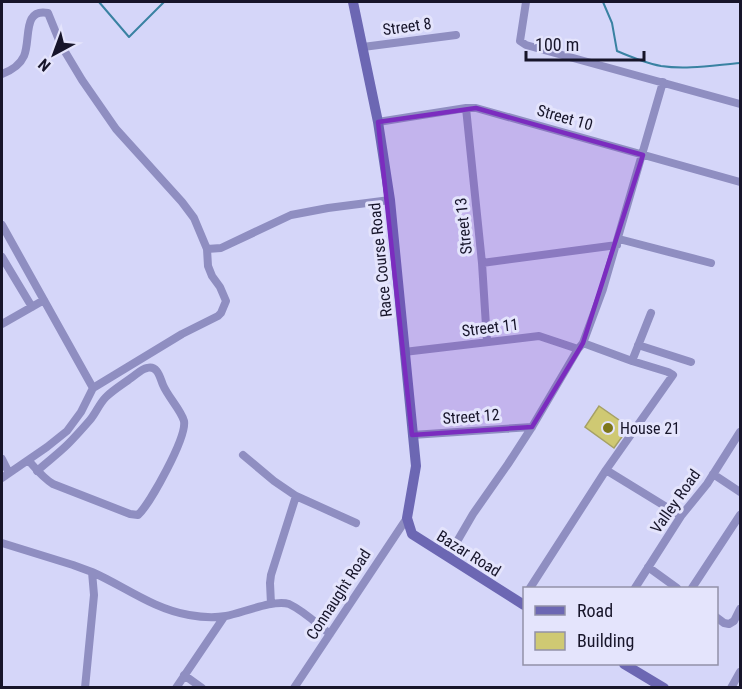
<svg xmlns="http://www.w3.org/2000/svg" width="742" height="689" font-family="'Roboto Condensed',sans-serif">
	<style>
		.lines { fill: none; stroke-linecap: round; stroke-linejoin: round }
		.stream { stroke: #3982a2; stroke-width: 2 }
		.building { fill: #cfc973; stroke: #a6a165; stroke-width: 1.5 }
		.street { stroke: #8f8ec1; stroke-width: 8 }
		.secondary { stroke: #6c67b3; stroke-width: 10 }
		.marked { fill: #7b2cbf; fill-opacity: 0.2; stroke: #7b2cbf; stroke-width: 4.5; stroke-linejoin: round }
		.poi-dot { fill: #7e771b; stroke: #e4e4fc; stroke-width: 2 }
		.labels { text-anchor: middle; stroke-width: 6; stroke-linejoin: round; paint-order: stroke }
		.street-label { font-size: 16px; fill: #17152a; stroke: #e4e4fc }
		.poi-label { font-size: 16px; fill: #17152a; stroke: #e4e4fc; text-anchor: start }
	</style>
	<rect width="100%" height="100%" fill="#d5d6f9"/>
	<g class="lines">
		<path class="stream" d="M99,2L129,37L164,2
			M603,2L612,23L617,51C631,57 645,63 661,66C687,70 715,65 740,63"/>
	</g>
	<path class="building" d="M599,406L629,427L614,448L585,427Z"/>
	<g class="lines">
		<path class="street" d="M526,2L520,41L526,45L740,104
			M363,47L456,35
			M2,74C10,71 20,65 24,56C31,40 22,8 48,13L61,45L82,80L116,129L182,202L194,218L207,249
			M466,108L482,263L487,342
			M378,122L466,108H476L740,182
			M2,225L93,388
			M619,239L711,263
			M2,257L32,307
			M482,263L617,245
			M2,324L44,300
			M638,345L691,362
			M404,352L539,336L578,349
			M632,361L651,313
			M412,435L532,427
			M243,455L274,481L296,496L356,523
			M2,459L9,473
			M29,461C36,469 43,478 53,484L130,514L138,515C150,504 187,437 184,421C181,410 168,397 163,385C160,378 158,365 147,368C141,369 136,375 131,378C123,384 113,390 106,397C99,404 96,413 90,420C83,428 76,436 68,444C59,453 47,462 37,471
			M606,470L681,516
			M713,474L740,492
			M2,478L47,447L67,431L81,412L93,388L182,334L218,316L221,313L226,301L220,287L212,276L208,266L207,249L221,248L291,215L328,208L390,200
			M2,543L73,565L92,572L94,595L85,688
			M448,557L473,514L508,464L532,427L578,349L583,343L603,289L663,82
			M648,567L677,588
			M92,572C124,586 153,609 189,615C200,617 214,618 226,616C242,613 274,599 289,604C304,611 317,624 330,634
			M530,588L606,470L673,375L668,372L632,361L583,343
			M635,588L681,516L707,484L740,432
			M692,588L740,515
			M271,604L270,583L271,575L296,496
			M716,617L724,623L729,624L734,621L740,609
			M184,675L202,688
			M176,688L224,617
			M294,688L407,518
			M731,688L740,672"/>
		<path class="secondary" d="M353,2L378,122L390,200L416,466L407,518L412,534L524,605
			M624,664L664,688"/>
	</g>
	<path class="marked" d="M476,108L643,155L583,343L532,427L412,435L378,122Z"/>
	<circle class="poi-dot" cx="608" cy="428" r="6"/>
	<g class="labels">
		<g class="street-label">
			<text transform="translate(407 26) rotate(-8)" y="6">Street 8</text>
			<text transform="translate(565 117) rotate(16)" y="6">Street 10</text>
			<text transform="translate(463 226) rotate(-96)" y="6">Street 13</text>
			<text transform="translate(380 260) rotate(-96)" y="6">Race Course Road</text>
			<text transform="translate(490 327) rotate(-7)" y="6">Street 11</text>
			<text transform="translate(471 416) rotate(-4)" y="6">Street 12</text>
			<text transform="translate(675 501) rotate(-55)" y="6">Valley Road</text>
			<text transform="translate(469 553) rotate(32)" y="6">Bazar Road</text>
			<text transform="translate(338 594) rotate(-57)" y="6">Connaught Road</text>
		</g>
		<g class="poi-label">
			<text x="620" y="434">House 21</text>
		</g>
	</g>
	<rect width="742" height="689" fill="none" stroke="#17152a" stroke-width="6"/>
	<rect x="523" y="587" width="195" height="78" fill="#e4e4fc" stroke="#9291a8" stroke-width="1.5"/>
	<rect x="535" y="606" width="30" height="9" fill="#6c67b3" stroke="#9291a8" stroke-width="1.5"/>
	<text x="577" y="617" font-size="18" fill="#17152a">Road</text>
	<rect x="535" y="632" width="30" height="18" fill="#cfc973" stroke="#9291a8" stroke-width="1.5"/>
	<text x="577" y="647" font-size="18" fill="#17152a">Building</text>
	<g transform="translate(54 54) rotate(221)" stroke="#e4e4fc" stroke-width="4.5" paint-order="stroke">
	<path d="M0-4.5L10 22L0 15L-10 22Z" fill="#17152a"/>
	<text y="-9" font-size="16" font-weight="bold" text-anchor="middle" fill="#17152a">N</text>
	</g>
	<path d="M526 51v9h118v-9" fill="none" stroke="#17152a" stroke-width="3"/>
	<text x="535" y="51" font-size="18" fill="#17152a" stroke="#e4e4fc" stroke-width="4.5" paint-order="stroke">100 m</text>
</svg>
